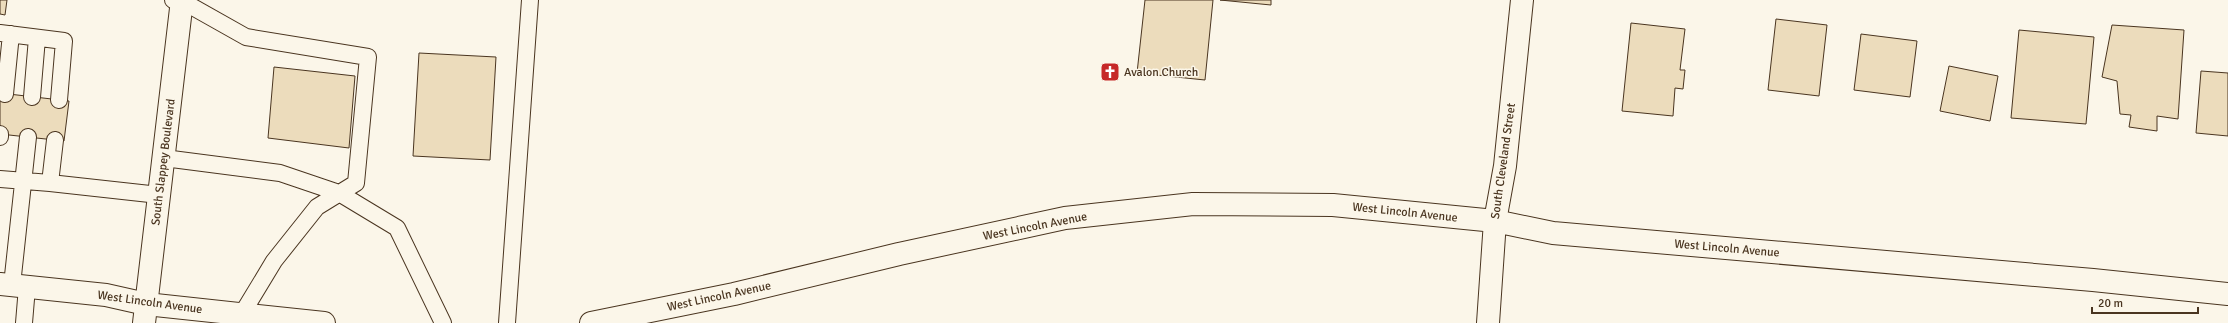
<svg xmlns="http://www.w3.org/2000/svg" width="2228" height="323" font-family="Signika,sans-serif">
	<style>
		.building { fill: #ecdcbc; stroke: #4a3520 }
		.lines { fill: none; stroke-linecap: round; stroke-linejoin: round }
		.service-casing { stroke: #4a3520; stroke-width: 18 }
		.minor-casing { stroke: #4a3520; stroke-width: 24 }
		.primary-casing { stroke: #4a3520; stroke-width: 24 }
		.service { stroke: #fbf6e9; stroke-width: 16 }
		.minor { stroke: #fbf6e9; stroke-width: 22 }
		.primary { stroke: #fbf6e9; stroke-width: 22 }
		.labels { text-anchor: middle; stroke-width: 3; stroke-linejoin: round; paint-order: stroke }
		.poi-label { font-size: 12px; fill: #4a3520; stroke: #fbf6e9; text-anchor: start }
		.street-label { font-size: 12px; fill: #4a3520; stroke: #fbf6e9 }
	</style>
	<rect width="100%" height="100%" fill="#fbf6e9"/>
	<path class="building" d="M0,0H7L5,15L0,14Z
		M1145,0H1213L1205,80L1137,73Z
		M1220,0H1271V5Z
		M1776,19L1827,25L1819,96L1768,90Z
		M1631,23L1685,29L1680,70H1685L1683,89L1675,88L1673,116L1622,111Z
		M2112,25L2184,30L2178,119L2157,116V131L2129,127L2131,115L2120,114L2117,81L2102,77Z
		M2019,30L2094,37L2086,124L2011,118Z
		M1861,34L1917,41L1910,97L1854,90Z
		M419,53L496,57L490,160L413,156Z
		M1949,66L1998,76L1990,121L1940,111Z
		M274,67L355,76L349,148L268,138Z
		M2201,71L2228,73V136L2196,133Z
		M0,93L69,101L64,141L0,134Z"/>
	<g class="lines">
		<g class="service-casing">
			<path id="service" d="M173,0L182,1L246,37L368,57L356,183L317,207L274,261L242,314
				M0,33L64,41L59,100
				M5,94L11,34
				M32,97L37,38
				M0,137V134
				M55,140L50,183L159,195
				M164,158L280,173L339,193L397,228L443,323
				M0,179L50,183
				M12,285L28,137
				M24,323L27,287
				M507,323L530,0"/>
		</g>
		<g class="minor-casing">
			<path id="minor" d="M0,284L106,295L146,304L324,323
				M591,323L734,294L899,254L1065,218L1193,204L1333,205L1495,221L1553,233L2093,280L2228,294
				M1488,323L1495,221L1505,166L1522,0"/>
		</g>
		<g class="primary-casing">
			<path id="primary" d="M144,323L182,0"/>
		</g>
		<use href="#service" class="service"/>
		<use href="#minor" class="minor"/>
		<use href="#primary" class="primary"/>
	</g>
	<defs>
		<g id="church-square" transform="scale(1)"><rect x="-9" y="-9" width="18" height="18" rx="4" fill="#c62828" stroke="#fbf6e9"/><path d="M-1.2-6h2.4v3.5h3.3v2.4h-3.3V6h-2.4V-.1h-3.3v-2.4h3.3Z" fill="#fff"/></g>
	</defs>
	<g fill-rule="evenodd">
		<use href="#church-square" x="1110" y="72"/>
	</g>
	<g class="labels">
		<g class="poi-label">
			<text x="1124" y="76">Avalon Church</text>
		</g>
		<g class="street-label">
			<text transform="translate(1503 161) rotate(-82)" y="4">South Cleveland Street</text>
			<text transform="translate(163 162) rotate(-83)" y="4">South Slappey Boulevard</text>
			<text transform="translate(1405 212) rotate(6)" y="4">West Lincoln Avenue</text>
			<text transform="translate(1035 226) rotate(-11)" y="4">West Lincoln Avenue</text>
			<text transform="translate(1727 248) rotate(5)" y="4">West Lincoln Avenue</text>
			<text transform="translate(719 296) rotate(-12)" y="4">West Lincoln Avenue</text>
			<text transform="translate(150 302) rotate(8)" y="4">West Lincoln Avenue</text>
		</g>
	</g>
	<path d="M2092 307v6h106v-6" fill="none" stroke="#4a3520" stroke-width="2"/>
	<text x="2098" y="307" font-size="12" fill="#4a3520" stroke="#fbf6e9" stroke-width="3" paint-order="stroke">20 m</text>
</svg>
